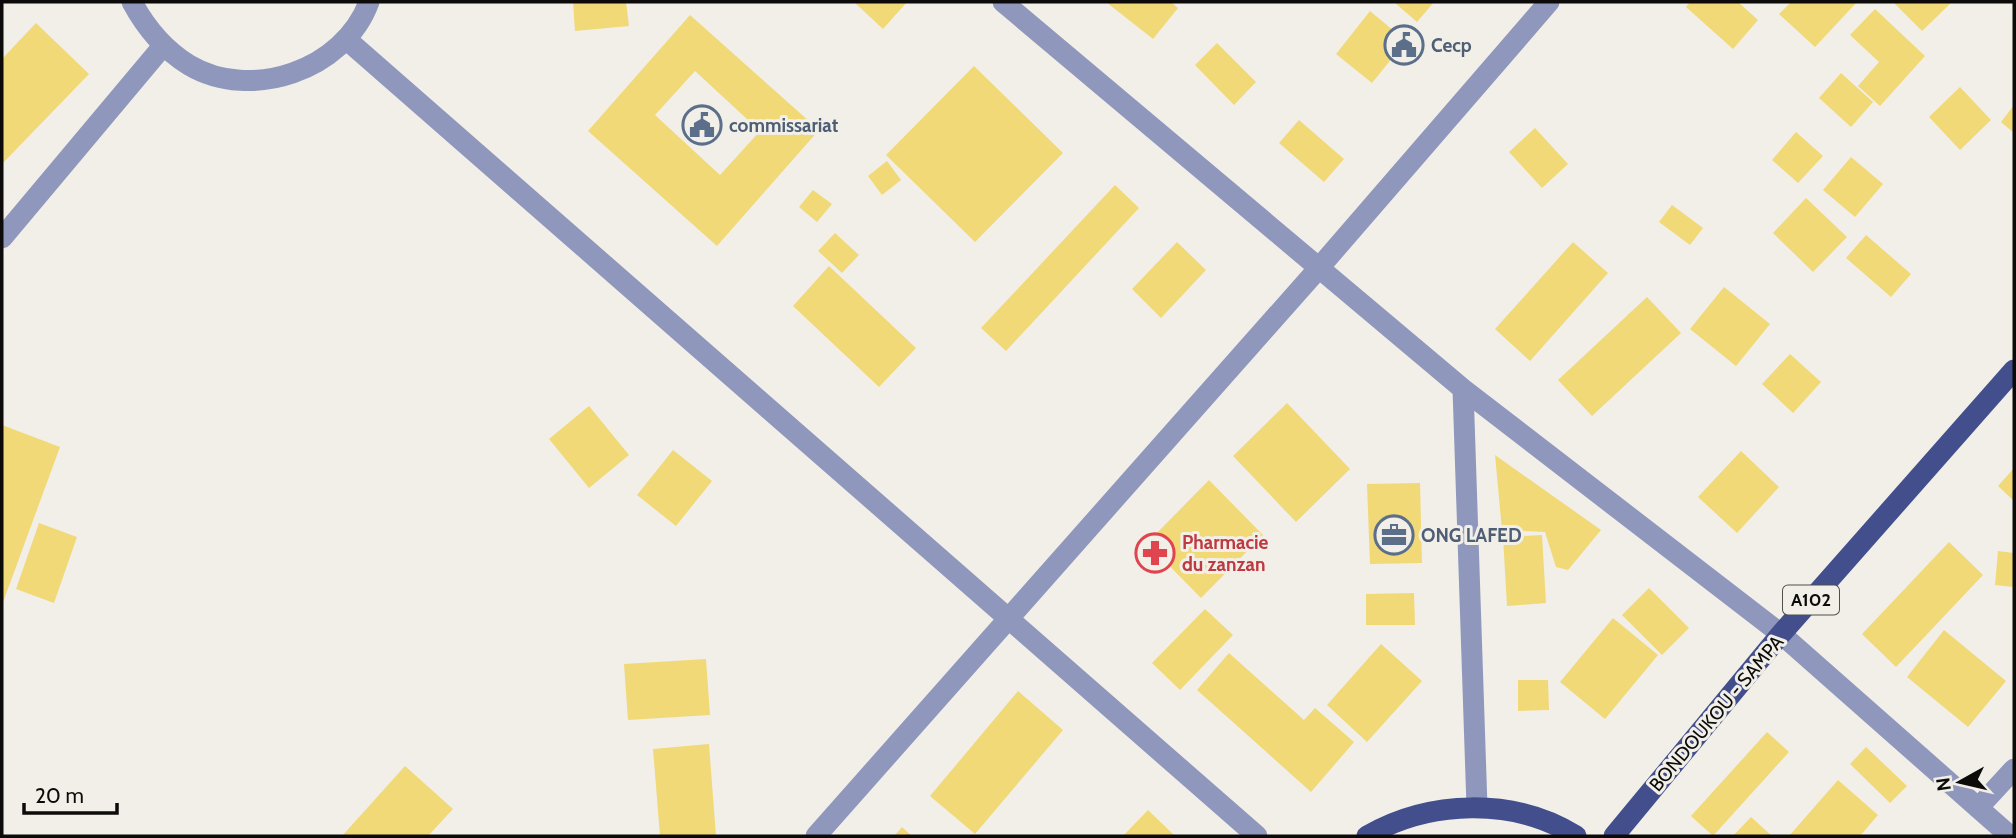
<svg xmlns="http://www.w3.org/2000/svg" width="2016" height="838" font-family="Cabin,sans-serif">
	<style>
		.building { fill: #f1d978; fill-rule: evenodd }
		.lines { fill: none; stroke-linecap: round; stroke-linejoin: round }
		.minor { stroke: #8f98bc; stroke-width: 21 }
		.major { stroke: #434e8c; stroke-width: 21 }
		.labels { text-anchor: middle; stroke-width: 6; stroke-linejoin: round; paint-order: stroke }
		.shield { fill: #f1efe8; stroke: #514f4c; stroke-width: 2 }
		.shield-label { font-size: 18px; font-weight: bold; fill: #0c0b09 }
		.service-label { font-size: 19px; font-weight: bold; fill: #4e5e75; stroke: #f1efe8; text-anchor: start }
		.health-label { font-size: 19px; font-weight: bold; fill: #be3a42; stroke: #f1efe8; text-anchor: start }
		.street-label { font-size: 19px; fill: #0c0b09; stroke: #f1efe8 }
	</style>
	<rect width="100%" height="100%" fill="#f1efe8"/>
	<path class="building" d="M573,2H626L629,26L575,31Z
		M854,2H907L883,29Z
		M1106,2H1171L1178,8L1153,39Z
		M1394,2H1434L1417,22Z
		M1690,2H1738L1758,20L1733,49L1686,7Z
		M1791,2H1857L1815,47L1779,14Z
		M1893,2H1952L1922,31Z
		M1875,9L1925,56L1880,106L1858,86L1879,62L1850,35Z
		M1370,11L1406,41L1372,83L1336,54Z
		M690,15L819,130L717,246L588,131ZM695,71L760,131L720,175L655,115Z
		M36,23L89,74L2,164V59Z
		M1217,43L1256,82L1234,105L1195,65Z
		M974,66L1063,153L975,242L886,155Z
		M1841,73L1873,102L1851,127L1819,98Z
		M1960,87L1991,120L1960,150L1929,117Z
		M2014,105V133L2001,122Z
		M1299,120L1344,159L1324,182L1279,143Z
		M1535,128L1568,164L1542,188L1509,152Z
		M1796,132L1823,156L1798,183L1772,160Z
		M1851,157L1883,184L1855,217L1823,190Z
		M887,161L901,180L882,195L868,176Z
		M1115,185L1139,208L1006,351L981,328Z
		M813,190L832,204L817,222L799,207Z
		M1806,198L1847,237L1813,272L1773,233Z
		M1672,205L1703,228L1690,245L1659,222Z
		M835,233L859,255L842,273L818,251Z
		M1866,235L1911,274L1891,297L1846,258Z
		M1177,242L1206,270L1161,318L1132,289Z
		M1573,242L1608,273L1530,361L1495,329Z
		M829,266L916,348L879,387L793,306Z
		M1724,287L1770,324L1736,366L1690,329Z
		M1647,297L1681,333L1592,416L1558,380Z
		M1790,354L1821,382L1793,413L1762,384Z
		M1287,403L1350,469L1296,522L1233,456Z
		M589,406L629,455L589,488L549,439Z
		M2,425L60,447L2,605Z
		M673,450L712,481L676,526L637,495Z
		M1741,451L1779,487L1737,533L1698,497Z
		M1495,455L1601,530L1568,570L1556,567L1545,532L1502,530Z
		M2014,468V501L1998,486Z
		M1209,480L1263,535L1201,598L1147,543Z
		M1420,483L1422,563L1370,564L1367,484Z
		M39,523L77,537L54,603L16,589Z
		M1542,535L1546,603L1507,606L1503,537Z
		M1949,542L1983,575L1896,667L1862,634Z
		M1998,551L2014,553V587L1995,585Z
		M1649,588L1689,628L1662,655L1622,615Z
		M1414,593L1415,625H1366V594Z
		M1205,609L1233,635L1180,690L1152,663Z
		M1613,618L1658,655L1605,719L1560,682Z
		M1944,630L2006,681L1968,727L1907,677Z
		M1381,644L1422,681L1367,742L1327,705Z
		M1229,653L1304,720L1315,708L1354,742L1311,792L1197,690Z
		M706,659L710,715L628,720L624,664Z
		M1518,680H1548L1549,710L1518,711Z
		M1018,691L1063,730L975,834L930,796Z
		M1767,732L1789,752L1713,836L1691,816Z
		M709,744L716,836H660L653,749Z
		M1866,747L1907,786L1890,803L1850,764Z
		M405,766L453,809L428,836H342Z
		M1838,780L1878,815L1860,836H1789Z
		M1148,810L1175,836H1123Z
		M1751,817L1772,836H1733Z
		M902,827L912,836H894Z"/>
	<g class="lines">
		<path class="minor" d="M132,2C146,28 163,49 189,65C251,102 344,70 369,2
			M1003,2L1463,389L1781,634L2010,836
			M346,39L1257,836
			M2,238L163,46
			M1463,389L1477,807
			M1978,808L2014,769
			M816,836L1318,269L1549,2"/>
		<path class="major" d="M1367,836C1429,800 1514,797 1576,836
			M1614,836L1781,634L2014,370"/>
	</g>
	<defs>
		<g id="civic-ring" transform="scale(2.0125)"><circle r="9.5" fill="#f1efe8" stroke="#5c6f8a" stroke-width="1.5"/><path d="M-.6-6.5H3V-4.5H.6V-3L4-1V1h2V6H-6V1h2V-1L-.6-3ZM-1.2 2.5V6h2.4V2.5Z" fill="#5c6f8a"/></g>
		<g id="office-ring" transform="scale(2.0125)"><circle r="9.5" fill="#f1efe8" stroke="#5c6f8a" stroke-width="1.5"/><path d="M-6-3h4V-5.5h4V-3h4V5H-6ZM-1-4.5V-3h2v-1.5ZM-6 0V1H6V0Z" fill="#5c6f8a"/></g>
		<g id="pharmacy-ring" transform="scale(2.0125)"><circle r="9.5" fill="#f1efe8" stroke="#e0444e" stroke-width="1.5"/><path d="M-2-6h4v4h4v4h-4v4h-4v-4h-4v-4h4Z" fill="#e0444e"/></g>
	</defs>
	<g fill-rule="evenodd">
		<use href="#civic-ring" x="1404" y="45"/>
		<use href="#civic-ring" x="702" y="125"/>
		<use href="#office-ring" x="1394" y="535"/>
		<use href="#pharmacy-ring" x="1155" y="553"/>
	</g>
	<g class="labels">
		<rect class="shield" x="1783" y="585.5" width="56" height="29" rx="5"/>
		<g class="shield-label">
			<text x="1811" y="606">A102</text>
		</g>
		<g class="service-label">
			<text x="1431" y="52">Cecp</text>
			<text x="729" y="132">commissariat</text>
			<text x="1421" y="542">ONG LAFED</text>
		</g>
		<g class="health-label">
			<text x="1182" y="549">Pharmacie<tspan x="1182" dy="22">du zanzan</tspan></text>
		</g>
		<g class="street-label">
			<text transform="translate(1716 713) rotate(-50)" y="7">BONDOUKOU - SAMPA</text>
		</g>
	</g>
	<rect width="2016" height="838" fill="none" stroke="#0c0b09" stroke-width="7"/>
	<g transform="translate(1960 782) rotate(262)" stroke="#f1efe8" stroke-width="5" paint-order="stroke">
	<path d="M0-5L12 26L0 18L-12 26Z" fill="#0c0b09"/>
	<text y="-10" font-size="19" font-weight="bold" text-anchor="middle" fill="#0c0b09">N</text>
	</g>
	<path d="M24 803v10h93v-10" fill="none" stroke="#0c0b09" stroke-width="3.5"/>
	<text x="35" y="803" font-size="21" fill="#0c0b09" stroke="#f1efe8" stroke-width="5" paint-order="stroke">20 m</text>
</svg>
